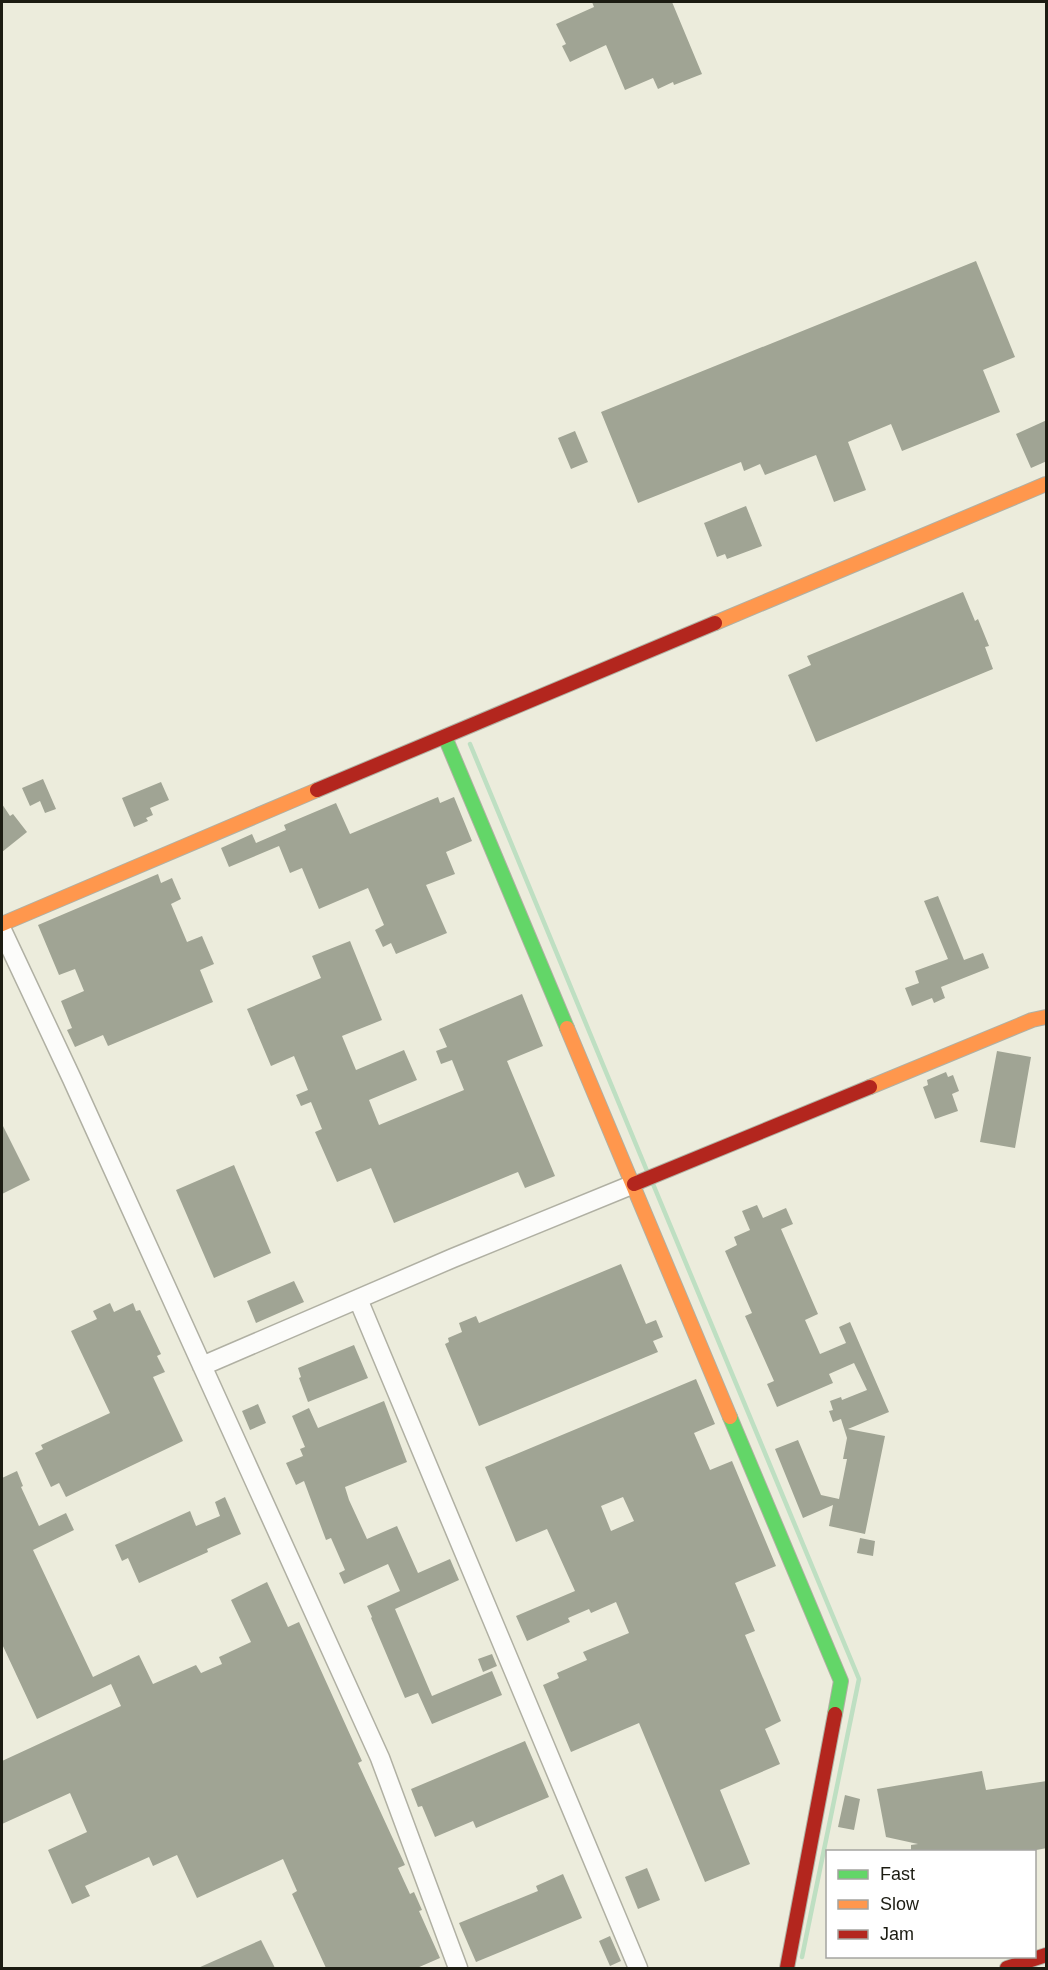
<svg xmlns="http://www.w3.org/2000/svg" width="1048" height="1970" font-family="Helvetica,sans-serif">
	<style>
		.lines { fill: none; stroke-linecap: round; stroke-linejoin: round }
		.stream { stroke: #bedfc2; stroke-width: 4.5 }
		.building { fill: #a0a494; fill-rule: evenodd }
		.street-casing { stroke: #b0b0a3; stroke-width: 21 }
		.fast-casing { stroke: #b0b0a3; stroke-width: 16 }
		.slow-casing { stroke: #b0b0a3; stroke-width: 16 }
		.jam-casing { stroke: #b0b0a3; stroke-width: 16 }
		.street { stroke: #fcfcfa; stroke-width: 18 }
		.fast { stroke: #63d668; stroke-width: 14 }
		.slow { stroke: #ff974d; stroke-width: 14 }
		.jam { stroke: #b3261e; stroke-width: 14 }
	</style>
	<rect width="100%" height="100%" fill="#ececdc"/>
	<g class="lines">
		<path class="stream" d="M470,744L647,1171
			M653,1184L859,1679L802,1957"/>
	</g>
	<path class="building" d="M592,2H672L702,74L674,85L673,82L658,89L653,78L625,90L606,45L570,62L562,46L566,44L556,24L594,7Z
		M976,261L1015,357L983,370L1000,412L902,451L891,424L848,442L866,490L834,502L816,455L765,475L760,464L744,471L741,462L638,503L601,412Z
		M1047,420V461L1031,468L1016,434Z
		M575,431L588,462L571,469L558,438Z
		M746,506L762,546L727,559L725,554L717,557L704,523Z
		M963,592L975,621L978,619L989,646L985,647L993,669L816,742L788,675L811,665L807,656Z
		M43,779L56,809L45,813L40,801L30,806L22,788Z
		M161,782L169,800L150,808L153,815L146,818L148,821L134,827L122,798Z
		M438,797L440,803L454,797L472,841L446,852L455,874L426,885L447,933L396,954L391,943L383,947L375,930L384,925L368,888L319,909L302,868L290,873L279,846L229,867L221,848L252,834L256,843L286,830L284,825L336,803L350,834Z
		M2,804L10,816L13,814L27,832L2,852Z
		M158,874L161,883L172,878L181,899L171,904L187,942L202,936L214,964L200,970L213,1002L108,1046L103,1035L75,1047L67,1030L72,1028L61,1001L84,991L75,969L59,975L38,925Z
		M938,896L964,960L983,953L989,968L941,987L945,998L934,1003L932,998L912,1006L905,988L919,983L915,971L948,959L924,901Z
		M350,941L382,1020L342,1036L356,1070L404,1050L417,1080L369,1100L379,1125L464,1090L452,1060L441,1064L436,1051L447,1047L439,1029L522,994L543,1046L507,1061L555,1176L525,1188L518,1172L394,1223L371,1168L337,1182L315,1132L322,1129L311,1102L301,1106L296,1095L308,1090L294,1056L271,1066L247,1009L321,978L312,956Z
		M997,1051L1031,1057L1015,1148L980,1142Z
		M946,1072L948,1077L953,1075L959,1091L952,1094L958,1111L935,1119L923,1087L928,1085L927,1080Z
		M2,1124L30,1180L2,1194Z
		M234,1165L271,1253L214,1278L176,1190Z
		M757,1205L763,1218L786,1208L793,1224L781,1229L818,1314L805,1320L820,1354L846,1343L839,1327L850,1322L889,1412L848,1429L885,1436L865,1534L829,1526L833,1505L803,1518L775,1449L798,1440L821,1495L839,1499L847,1459H843L847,1438L841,1419L833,1422L829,1411L833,1410L830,1401L841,1397L842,1400L867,1390L854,1363L829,1374L833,1383L777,1407L767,1384L774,1381L745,1316L752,1313L725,1251L737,1245L734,1237L750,1230L742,1211Z
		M621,1264L646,1324L656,1320L663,1337L653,1341L658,1352L479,1426L445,1344L449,1342L448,1338L462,1332L459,1323L476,1316L479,1323Z
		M294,1281L304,1302L256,1323L247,1301Z
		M110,1303L114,1312L133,1303L136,1311L140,1310L161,1354L157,1356L165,1372L153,1377L183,1441L66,1497L59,1483L51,1487L35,1453L43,1449L41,1445L110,1413L71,1331L97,1319L93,1311Z
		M354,1345L368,1378L308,1402L299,1378L301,1377L298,1368Z
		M696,1379L715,1424L694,1433L710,1470L732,1461L776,1566L735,1583L755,1631L745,1635L781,1721L765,1729L780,1764L720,1790L750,1864L705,1882L639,1723L571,1752L543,1685L559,1678L557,1673L587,1660L583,1652L629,1633L616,1602L591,1613L589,1609L568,1618L570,1622L527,1641L516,1616L575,1591L547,1529L516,1542L485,1467ZM623,1497L634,1521L611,1531L601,1506Z
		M384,1401L407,1462L345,1487L349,1500L367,1539L397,1526L418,1573L450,1559L459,1580L395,1609L432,1696L492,1671L502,1695L432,1724L418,1693L405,1698L371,1618L372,1617L367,1606L400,1591L388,1564L344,1584L339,1573L345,1570L331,1538L326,1540L304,1481L296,1485L286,1463L303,1456L300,1449L305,1447L292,1416L309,1408L318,1428Z
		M258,1404L266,1423L250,1430L242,1411Z
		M17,1471L23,1486L21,1487L39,1526L66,1513L74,1530L33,1550L93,1677L139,1655L153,1684L196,1665L201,1673L222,1664L219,1657L251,1642L231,1600L267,1582L288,1627L299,1622L362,1761L358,1763L405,1865L398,1868L410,1894L414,1892L422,1910L419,1911L440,1958L417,1968H326L292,1894L297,1891L283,1859L197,1898L177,1855L153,1866L149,1857L85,1886L90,1896L72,1904L48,1850L87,1832L70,1793L2,1824V1761L121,1706L111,1684L37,1719L2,1644V1478Z
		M225,1497L241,1534L207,1549L208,1552L139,1583L128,1558L122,1561L115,1545L190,1511L196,1526L220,1516L215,1502Z
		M860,1538L875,1541L873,1556L857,1553Z
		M492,1654L497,1666L483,1672L478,1659Z
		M525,1741L549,1797L476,1828L473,1821L435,1837L422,1806L418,1807L411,1789Z
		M982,1771L986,1790L1047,1781V1848L1031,1851H911V1845L918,1844L886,1837L877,1789Z
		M845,1795L860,1799L854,1830L838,1827Z
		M647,1868L660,1900L638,1909L625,1877Z
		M563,1874L582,1918L476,1962L459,1923L538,1891L536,1886Z
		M610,1936L621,1961L610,1966L599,1941Z
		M261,1940L275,1968H198Z"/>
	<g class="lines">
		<g class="street-casing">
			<path id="street" d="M2,930L72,1079L380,1758L458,1968
				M358,1299L638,1968
				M202,1366L453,1258L634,1184"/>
		</g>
		<g class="fast-casing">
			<path id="fast" d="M445,737L567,1028
				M730,1417L841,1681L835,1714"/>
		</g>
		<g class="slow-casing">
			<path id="slow" d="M715,623L1046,484
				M2,924L317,790
				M567,1028L730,1417
				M870,1087L1032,1020L1046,1017"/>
		</g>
		<g class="jam-casing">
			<path id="jam" d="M317,790L715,623
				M634,1184L870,1087
				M787,1968L835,1714
				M1007,1968L1046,1955"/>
		</g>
		<use href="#street" class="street"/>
		<use href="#fast" class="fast"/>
		<use href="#slow" class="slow"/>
		<use href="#jam" class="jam"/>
	</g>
	<rect width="1048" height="1970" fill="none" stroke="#1c1c12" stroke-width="6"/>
	<rect x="826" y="1850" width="210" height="108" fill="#ffffff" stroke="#a4a4a0" stroke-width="1.5"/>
	<rect x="838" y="1870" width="30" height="9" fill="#63d668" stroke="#a4a4a0" stroke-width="1.5"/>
	<text x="880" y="1880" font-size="18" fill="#1c1c12">Fast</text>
	<rect x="838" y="1900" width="30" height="9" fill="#ff974d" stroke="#a4a4a0" stroke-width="1.5"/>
	<text x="880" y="1910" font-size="18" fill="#1c1c12">Slow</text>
	<rect x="838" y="1930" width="30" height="9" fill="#b3261e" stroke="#a4a4a0" stroke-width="1.5"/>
	<text x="880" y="1940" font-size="18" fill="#1c1c12">Jam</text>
</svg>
